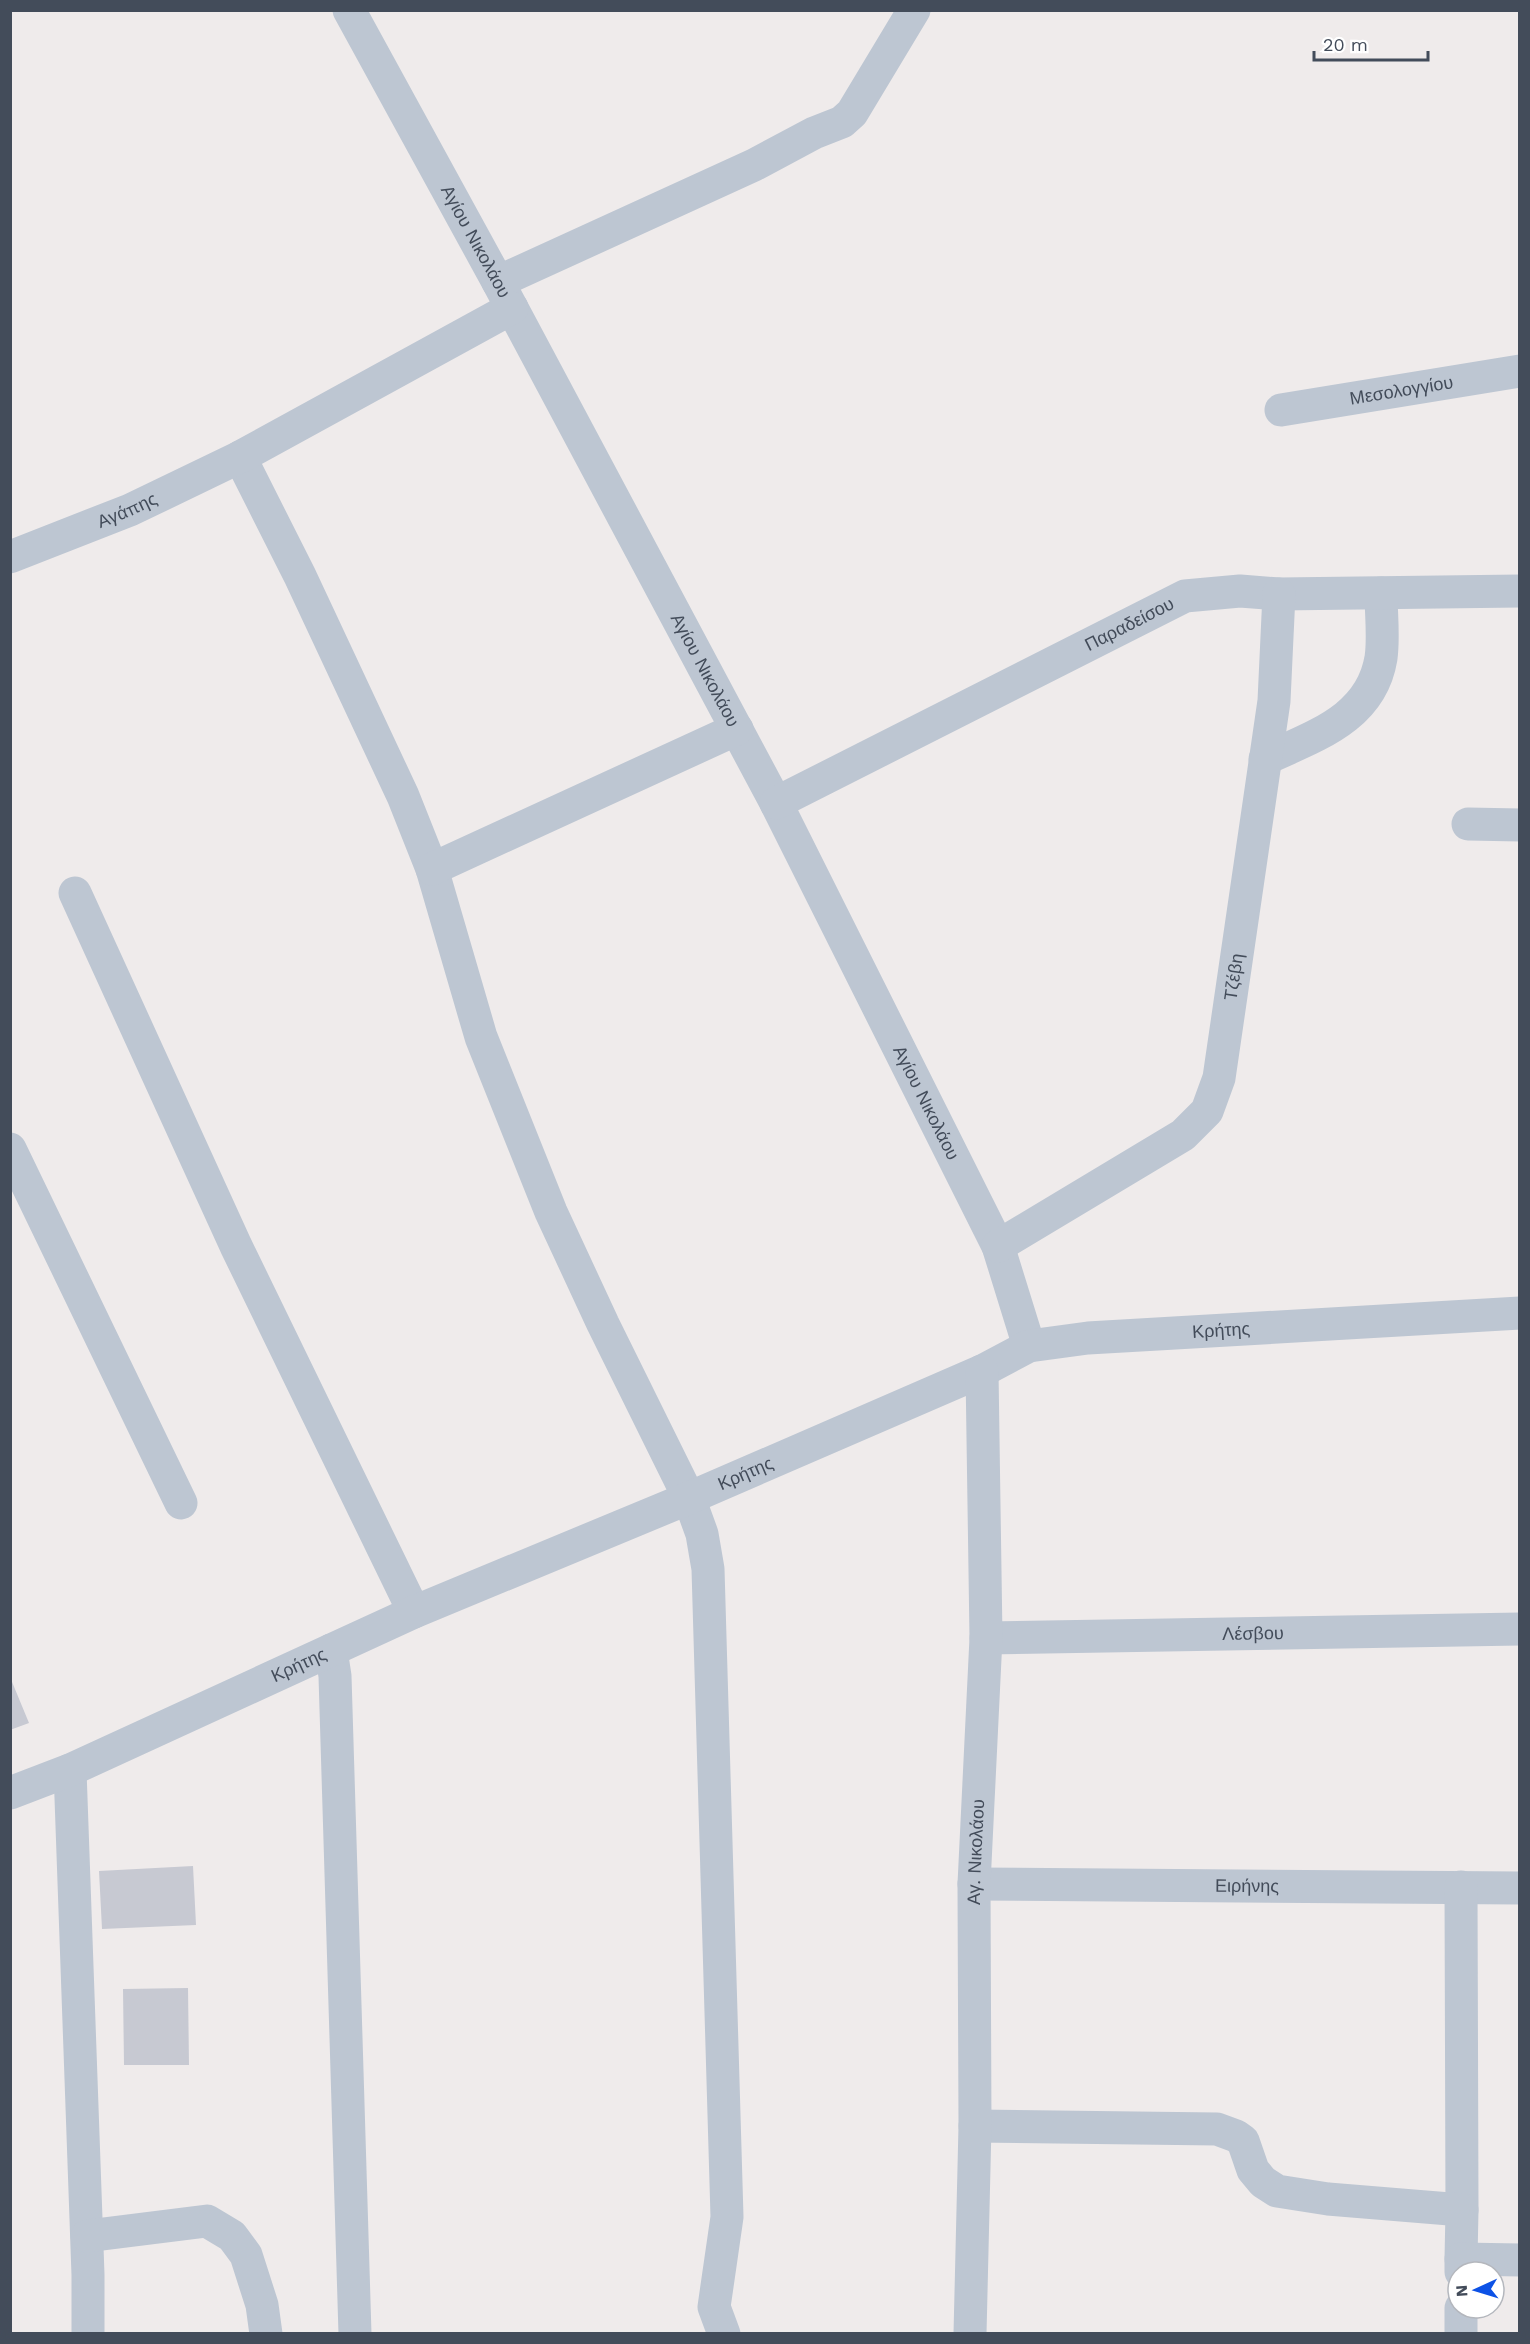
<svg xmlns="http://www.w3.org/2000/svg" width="1530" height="2344" font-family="'Work Sans',sans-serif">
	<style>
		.building { fill: #c7c9d2 }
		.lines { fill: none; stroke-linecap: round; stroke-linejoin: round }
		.street { stroke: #bdc6d2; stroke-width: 33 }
		.labels { text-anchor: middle; stroke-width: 4.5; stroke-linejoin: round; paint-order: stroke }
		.street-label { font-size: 18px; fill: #434c5a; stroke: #fff }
	</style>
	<rect width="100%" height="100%" fill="#efebeb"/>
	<path class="building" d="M10,1677L29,1723L10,1730Z
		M193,1866L196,1925L102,1929L99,1871Z
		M188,1988L189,2065H124L123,1989Z"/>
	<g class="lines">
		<g class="street">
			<path id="s1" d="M349,10L498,282L776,803L998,1246L1029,1346"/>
			<path d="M498,282L754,165L814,133L842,122L852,113L914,10"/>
			<path id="s2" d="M1281,410L1520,371"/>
			<path d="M240,457L300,576L403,796L432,869L481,1037L551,1212L603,1324L689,1498L702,1534L708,1569L727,2217L714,2307L724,2334"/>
			<path id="s3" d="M10,557L130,510L240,457L512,308"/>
			<path d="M1265,759C1314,736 1371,719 1381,658C1384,637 1381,614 1381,593"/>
			<path id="s4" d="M776,803L1185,596L1240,591L1279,594L1520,591"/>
			<path d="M1468,824L1520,825"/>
			<path d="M432,869L737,729"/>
			<path d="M75,893L236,1246L414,1612"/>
			<path d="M10,1149L181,1503"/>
			<path id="s5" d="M998,1246L1183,1135L1207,1111L1219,1078L1274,701L1279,594"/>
			<path id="s6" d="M986,1638L1520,1629"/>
			<path d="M331,1650L335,1676L355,2334"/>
			<path d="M70,1770L88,2275V2334"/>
			<path id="s7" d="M10,1793L70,1770L414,1612L689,1498L982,1371L1029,1346L1088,1338L1520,1313"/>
			<path id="s8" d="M974,1884L1520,1888"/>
			<path d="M1461,1887L1462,2210"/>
			<path d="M975,2126L1217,2129L1236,2136L1243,2141L1253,2170L1263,2182L1277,2191L1328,2199L1462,2210L1461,2259"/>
			<path d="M87,2236L207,2221L232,2236L246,2255L262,2305L266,2334"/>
			<path d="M1461,2272V2259L1520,2260"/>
			<path id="s9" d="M970,2334L975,2126L974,1884L986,1638L982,1371"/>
			<path d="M1461,2334V2308"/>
		</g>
	</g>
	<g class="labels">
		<g class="street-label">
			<text dy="6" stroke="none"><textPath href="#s1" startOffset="264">Αγίου Νικολάου</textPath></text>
			<text dy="6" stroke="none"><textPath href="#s2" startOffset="122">Μεσολογγίου</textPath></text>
			<text dy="6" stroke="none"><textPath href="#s3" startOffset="126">Αγάπης</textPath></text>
			<text dy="6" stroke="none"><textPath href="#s4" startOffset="396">Παραδείσου</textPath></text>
			<text dy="6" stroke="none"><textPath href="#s1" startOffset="750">Αγίου Νικολάου</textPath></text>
			<text dy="6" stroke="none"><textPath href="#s5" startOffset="387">Τζέβη</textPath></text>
			<text dy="6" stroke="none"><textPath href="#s1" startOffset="1236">Αγίου Νικολάου</textPath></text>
			<text dy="6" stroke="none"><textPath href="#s7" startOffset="1306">Κρήτης</textPath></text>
			<text dy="6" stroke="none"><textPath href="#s7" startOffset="802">Κρήτης</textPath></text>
			<text dy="6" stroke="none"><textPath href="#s6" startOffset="267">Λέσβου</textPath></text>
			<text dy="6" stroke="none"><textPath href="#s7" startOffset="316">Κρήτης</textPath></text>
			<text dy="6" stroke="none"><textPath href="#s9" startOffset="482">Αγ. Νικολάου</textPath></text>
			<text dy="6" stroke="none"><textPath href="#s8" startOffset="273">Ειρήνης</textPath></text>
		</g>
	</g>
	<rect width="1530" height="2344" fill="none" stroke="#434c5a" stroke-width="24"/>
	<g transform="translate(1476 2290) rotate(266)"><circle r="28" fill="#ffffff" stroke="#b4b7bd" stroke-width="1.5"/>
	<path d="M0-4.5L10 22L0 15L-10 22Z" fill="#0d52e6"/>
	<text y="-9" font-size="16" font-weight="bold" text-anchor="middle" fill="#434c5a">N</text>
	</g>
	<path d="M1314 51v9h114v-9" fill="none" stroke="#434c5a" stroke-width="3"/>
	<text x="1323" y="51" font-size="18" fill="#434c5a" stroke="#ffffff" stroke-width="4.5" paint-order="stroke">20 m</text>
</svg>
